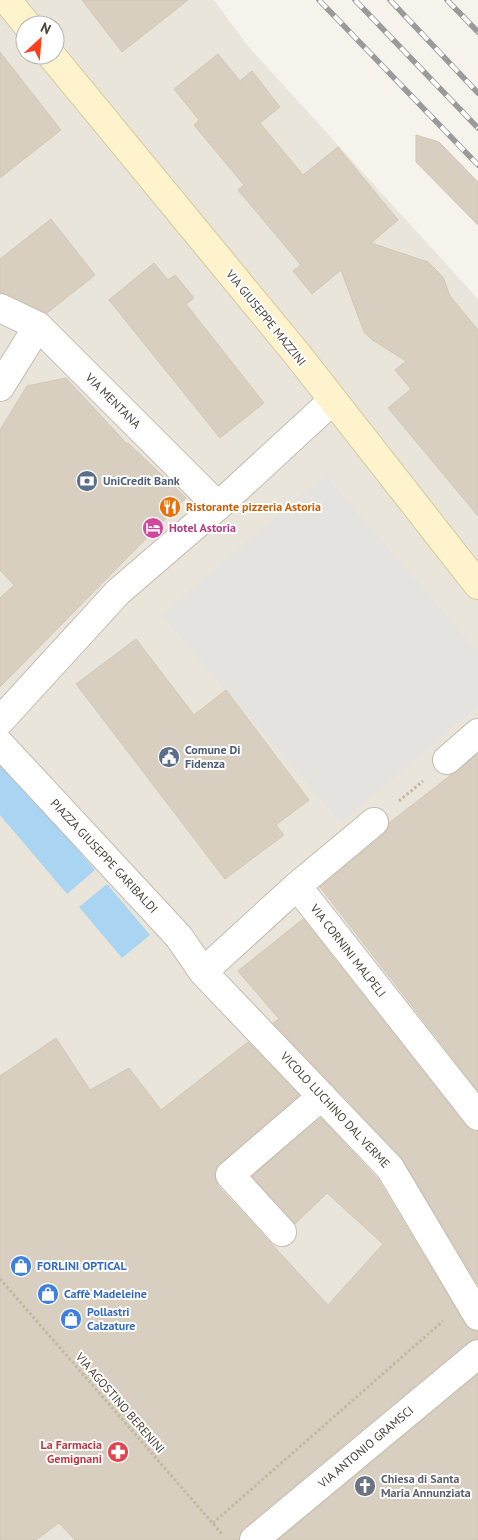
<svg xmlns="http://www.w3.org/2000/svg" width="478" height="1540" font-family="'PT Sans',sans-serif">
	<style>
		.residential { fill: #eae5da; fill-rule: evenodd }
		.parking { fill: #e5e3e0 }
		.water { fill: #a9d4f2 }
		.building { fill: #d8cfc1; stroke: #d3c7b4 }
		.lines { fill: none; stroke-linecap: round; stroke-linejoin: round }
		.street-casing { stroke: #c2bbae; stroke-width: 30 }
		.secondary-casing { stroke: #d6c79b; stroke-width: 30 }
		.path { stroke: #c4b79f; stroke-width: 3; stroke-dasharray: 2.5 2.5; stroke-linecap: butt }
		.street { stroke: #fff; stroke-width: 28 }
		.secondary { stroke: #fff3cd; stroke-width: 28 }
		.rail-casing { stroke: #9a9a9a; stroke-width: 5.5 }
		.rail { stroke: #fff; stroke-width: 4; stroke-dasharray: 11; stroke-linecap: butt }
		.labels { text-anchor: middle; stroke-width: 4; stroke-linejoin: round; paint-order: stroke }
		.street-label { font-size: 12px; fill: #4b4439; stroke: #fff }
		.service-label { font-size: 12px; font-weight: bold; fill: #4e5e75; stroke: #fff; text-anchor: start }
		.food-label { font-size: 12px; font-weight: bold; fill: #c56008; stroke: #fff; text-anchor: start }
		.hotel-label { font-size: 12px; font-weight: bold; fill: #b23c85; stroke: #fff; text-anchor: start }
		.shop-label { font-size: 12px; font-weight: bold; fill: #366cbe; stroke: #fff; text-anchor: start }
		.health-label { font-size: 12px; font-weight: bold; fill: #be3a42; stroke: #fff; text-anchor: end }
		.worship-label { font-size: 12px; font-weight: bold; fill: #5b616d; stroke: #fff; text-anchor: start }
	</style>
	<rect width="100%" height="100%" fill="#f6f3ec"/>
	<path class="residential" d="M0,0H214L247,45L478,299V1540H0ZM25,25H55V55H25Z"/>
	<path class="parking" d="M325,475L478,652V706L341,823L161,615Z"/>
	<path class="water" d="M0,759L95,870L67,894L0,815Z
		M107,884L150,935L122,958L79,907Z"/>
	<path class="building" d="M82,0H188L122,52Z
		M0,52L61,130L0,178Z
		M218,54L240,81L252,71L280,107L260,123L303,175L338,147L398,220L371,243L428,262L443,277L450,296L478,330V516L388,408L411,389L395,370L406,361L371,339L364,332L341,270L312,294L293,271L301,265L238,190L244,185L194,125L199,120L174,89Z
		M416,135L439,142L478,182V225L416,162Z
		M51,219L95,275L47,313L0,293V259Z
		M154,263L168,280L175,275L194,298L186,304L264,403L220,438L109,300Z
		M66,378L127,444L128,443L186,498L0,687V598L14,585L0,570V430L27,386Z
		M136,639L194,715L226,690L309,800L276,825L284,835L225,879L76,684Z
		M478,754V1091L320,887L384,834L389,823Z
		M303,919L466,1126L478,1131V1285L401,1157L273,1023L279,1019L238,971Z
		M56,1038L90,1090L129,1068L161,1110L248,1042L299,1095L219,1164L215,1170V1178L218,1186L328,1305L383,1244L327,1193L295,1224L252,1176L321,1118L377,1178L465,1324L471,1330L478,1332V1339L468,1342L244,1528L239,1540H75L59,1523L36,1540H0V1076Z
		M478,1374V1540H278Z"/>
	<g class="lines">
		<g class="street-casing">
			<path id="street" d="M0,308L38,326L218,506
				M0,387L38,326
				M0,721L118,592L218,506L332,401
				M0,744L179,937L203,972L390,1168L478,1316
				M447,760L478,733
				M297,886L478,1116
				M203,972L297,886L374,822
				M282,1232L230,1175L322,1096
				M254,1540L478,1354"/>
		</g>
		<g class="secondary-casing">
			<path id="secondary" d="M7,0L27,25
				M51,55L297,354L478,585"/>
		</g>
		<path class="path" d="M399,801L423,781
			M0,1279L222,1534
			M213,1523L443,1321"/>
		<use href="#street" class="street"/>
		<use href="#secondary" class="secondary"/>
		<g class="rail-casing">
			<path id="rail" d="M319,0L478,165
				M355,0L478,128
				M390,0L478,93
				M447,0L478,32"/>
		</g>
		<use href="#rail" class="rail"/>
	</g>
	<defs>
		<g id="bank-disc" transform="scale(1.125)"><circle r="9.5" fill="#5c6f8a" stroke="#fff"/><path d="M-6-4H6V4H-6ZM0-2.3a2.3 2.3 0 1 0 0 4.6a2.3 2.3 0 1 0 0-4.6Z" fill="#fff"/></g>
		<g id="restaurant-disc" transform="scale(1.125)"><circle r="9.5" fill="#e8710a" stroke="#fff"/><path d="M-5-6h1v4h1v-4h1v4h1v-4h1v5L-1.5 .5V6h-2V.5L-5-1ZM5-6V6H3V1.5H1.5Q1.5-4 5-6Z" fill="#fff"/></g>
		<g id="hotel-disc" transform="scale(1.125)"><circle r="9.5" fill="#d1479c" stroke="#fff"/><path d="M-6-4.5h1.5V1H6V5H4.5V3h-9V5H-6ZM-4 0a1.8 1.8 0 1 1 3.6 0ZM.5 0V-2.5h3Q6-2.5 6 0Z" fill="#fff"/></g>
		<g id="civic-disc" transform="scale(1.125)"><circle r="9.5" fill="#5c6f8a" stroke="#fff"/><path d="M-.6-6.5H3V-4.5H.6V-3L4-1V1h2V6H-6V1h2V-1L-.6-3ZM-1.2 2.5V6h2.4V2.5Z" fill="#fff"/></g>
		<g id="shop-disc" transform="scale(1.125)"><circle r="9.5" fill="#3f7fe0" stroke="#fff"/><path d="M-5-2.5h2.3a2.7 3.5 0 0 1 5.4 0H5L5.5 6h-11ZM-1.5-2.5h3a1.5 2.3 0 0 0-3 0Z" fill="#fff"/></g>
		<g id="pharmacy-disc" transform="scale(1.125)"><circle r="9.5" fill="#e0444e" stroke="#fff"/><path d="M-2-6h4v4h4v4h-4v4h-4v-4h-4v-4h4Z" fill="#fff"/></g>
		<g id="church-disc" transform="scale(1.125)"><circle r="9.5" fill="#6b7280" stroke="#fff"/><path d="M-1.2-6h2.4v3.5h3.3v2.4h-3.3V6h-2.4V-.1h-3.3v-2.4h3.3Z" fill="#fff"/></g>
	</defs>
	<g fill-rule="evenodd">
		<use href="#bank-disc" x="87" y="481"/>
		<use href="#restaurant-disc" x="170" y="507"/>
		<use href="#hotel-disc" x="153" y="528"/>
		<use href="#civic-disc" x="169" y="757"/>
		<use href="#shop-disc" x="21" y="1266"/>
		<use href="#shop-disc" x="48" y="1294"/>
		<use href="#shop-disc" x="71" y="1319"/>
		<use href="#pharmacy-disc" x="118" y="1452"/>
		<use href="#church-disc" x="365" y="1486"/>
	</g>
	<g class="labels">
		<g class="street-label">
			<text transform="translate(266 318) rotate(51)" y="4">VIA GIUSEPPE MAZZINI</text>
			<text transform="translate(113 401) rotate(45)" y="4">VIA MENTANA</text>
			<text transform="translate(104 856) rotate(47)" y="4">PIAZZA GIUSEPPE GARIBALDI</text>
			<text transform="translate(348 951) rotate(52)" y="4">VIA CORNINI MALPELI</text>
			<text transform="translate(335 1110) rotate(47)" y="4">VICOLO LUCHINO DAL VERME</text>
			<text transform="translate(120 1403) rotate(49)" y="4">VIA AGOSTINO BERENINI</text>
			<text transform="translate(366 1447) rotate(-40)" y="4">VIA ANTONIO GRAMSCI</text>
		</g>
		<g class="service-label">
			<text x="103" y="485">UniCredit Bank</text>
			<text x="185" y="754">Comune Di<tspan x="185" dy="14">Fidenza</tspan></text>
		</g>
		<g class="food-label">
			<text x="186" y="511">Ristorante pizzeria Astoria</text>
		</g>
		<g class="hotel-label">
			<text x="169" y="532">Hotel Astoria</text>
		</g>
		<g class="shop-label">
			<text x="37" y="1270">FORLINI OPTICAL</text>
			<text x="64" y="1298">Caffè Madeleine</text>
			<text x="87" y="1316">Pollastri<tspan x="87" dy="14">Calzature</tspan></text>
		</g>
		<g class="health-label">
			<text x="102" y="1449">La Farmacia<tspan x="102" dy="14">Gemignani</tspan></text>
		</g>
		<g class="worship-label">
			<text x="381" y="1483">Chiesa di Santa<tspan x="381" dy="14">Maria Annunziata</tspan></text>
		</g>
	</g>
	<g transform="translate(40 40) rotate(26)"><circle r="24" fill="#ffffff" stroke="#b7b4b0"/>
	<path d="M0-4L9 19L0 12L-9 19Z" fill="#fc3f1d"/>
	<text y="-8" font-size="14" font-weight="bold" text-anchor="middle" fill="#4b4439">N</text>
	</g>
</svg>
